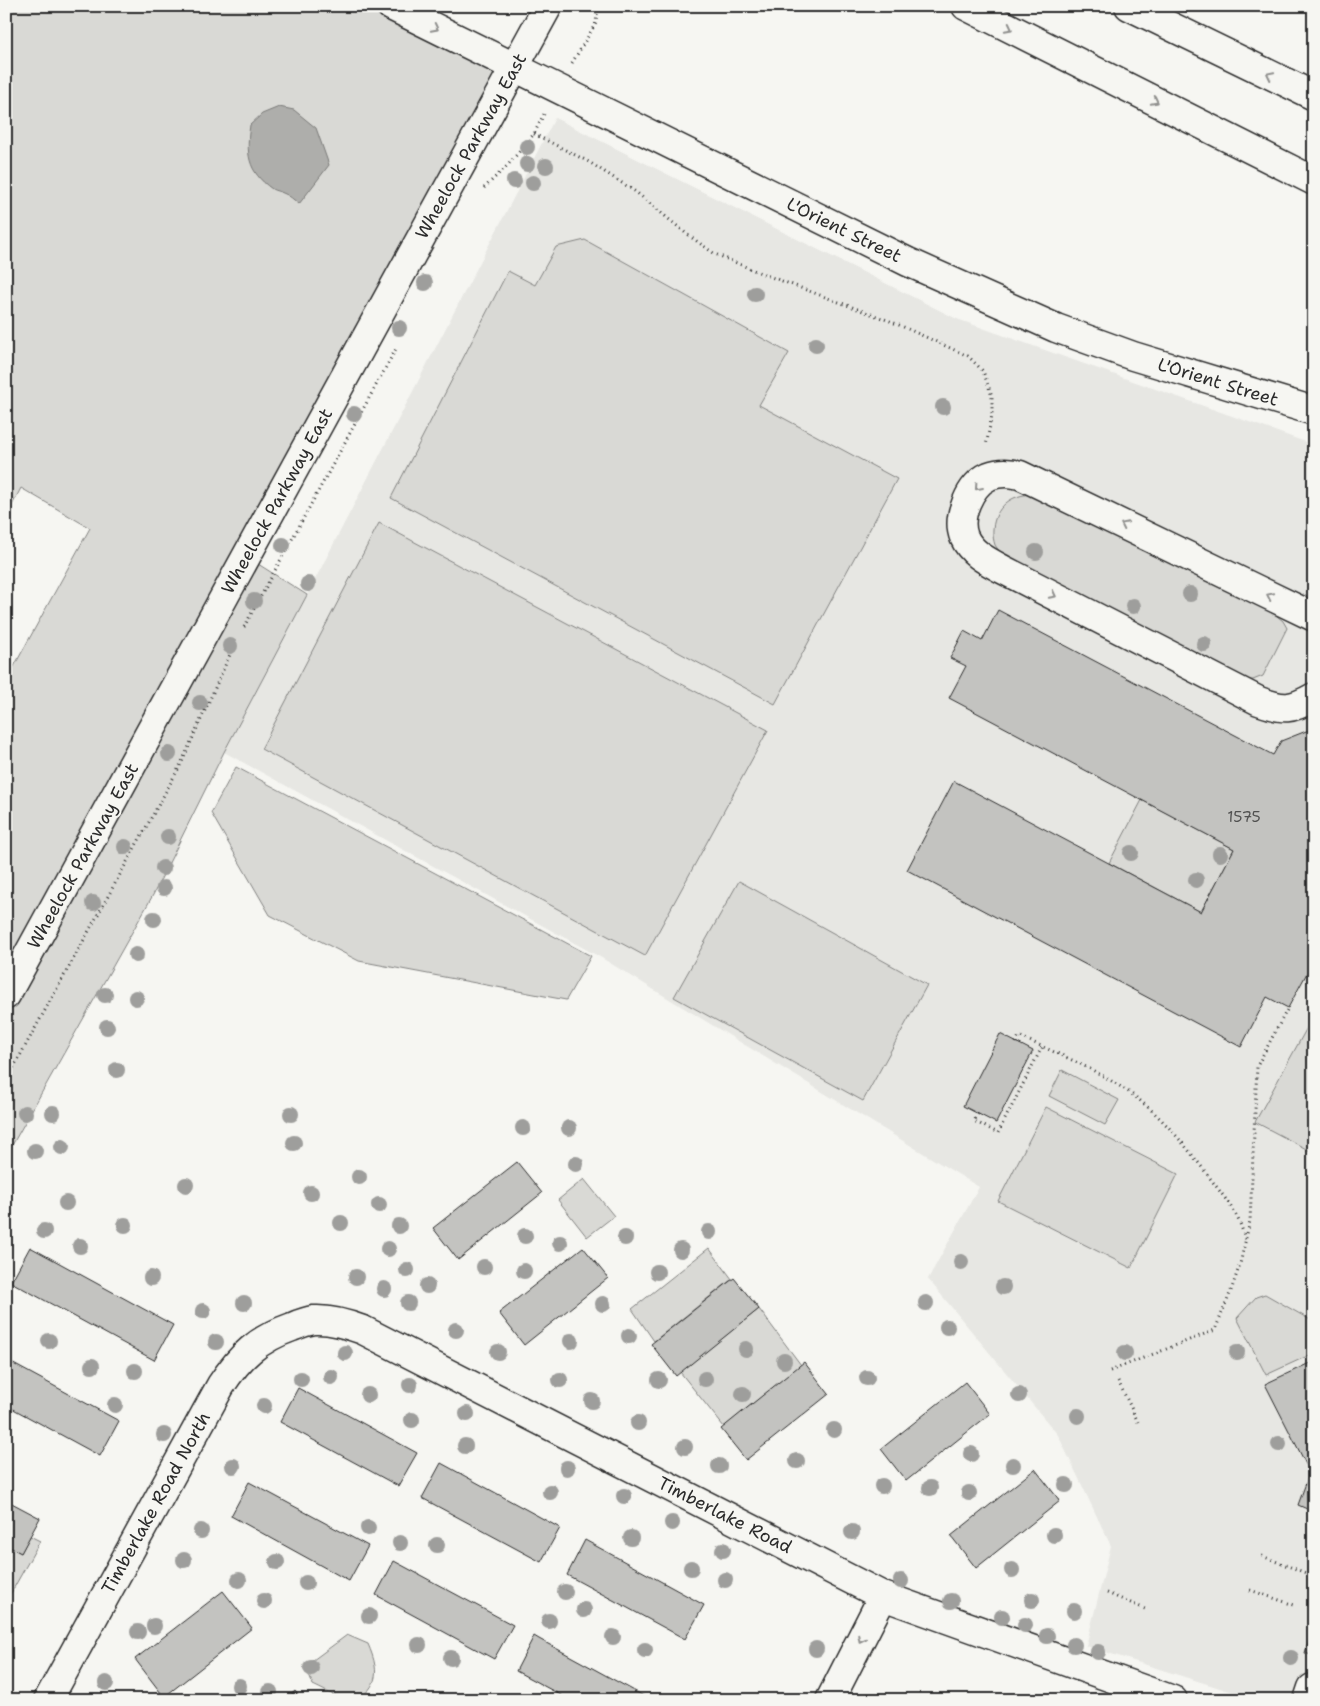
<svg xmlns="http://www.w3.org/2000/svg" width="1320" height="1706" font-family="'Shantell Sans',sans-serif">
	<style>
		.built { fill: #e7e7e3 }
		.green { fill: #d9d9d5; stroke: #828280 }
		.water { fill: #aeaeab; stroke: #7a7a78 }
		.building { fill: #c3c3c0; stroke: #2b2b2b }
		.lines { fill: none; stroke-linecap: round; stroke-linejoin: round }
		.minor-casing { stroke: #2b2b2b; stroke-width: 31 }
		.highway-casing { stroke: #2b2b2b; stroke-width: 31 }
		.path { stroke: #2b2b2b; stroke-width: 3; stroke-dasharray: 1 4; stroke-linecap: butt }
		.minor { stroke: #f6f6f2; stroke-width: 28 }
		.highway { stroke: #f6f6f2; stroke-width: 28 }
		.tree { fill: #9e9e9c }
		.oneway { stroke: #90908e }
		.labels { text-anchor: middle; stroke-width: 4; stroke-linejoin: round; paint-order: stroke }
		.number-label { font-size: 15px; fill: #515150 }
		.street-label { font-size: 18px; fill: #2b2b2b; stroke: #f6f6f2 }
	</style>
	<rect width="100%" height="100%" fill="#f6f6f2"/>
	<filter id="ink" filterUnits="userSpaceOnUse"><feTurbulence type="fractalNoise" baseFrequency=".02" numOctaves="2"/><feDisplacementMap in="SourceGraphic" scale="10" xChannelSelector="R" yChannelSelector="G"/><feConvolveMatrix kernelMatrix="1 2 1 2 8 2 1 2 1" color-interpolation-filters="sRGB"/></filter>
	<g filter="url(#ink)">
		<path class="built" d="M555,118L957,319L1314,445V1700H1258L1086,1646L1111,1546L1058,1435L928,1279L979,1187L600,957L224,752L307,595Z"/>
		<path class="green" d="M6,6H391L514,68L247,557L307,595L224,752L153,895L6,1156V681L90,528L21,488L6,517Z
			M585,240L789,353L759,405L897,479L775,704L391,498L508,271L535,285L556,247Z
			M1029,494L1272,612L1283,621L1287,628L1263,676L1253,680H1241L1005,557C1002,553 997,549 995,545C989,527 996,506 1014,498C1018,496 1024,495 1029,494Z
			M379,523L768,730L645,956L261,749Z
			M236,767L591,956L566,1000L359,961L270,915L211,813Z
			M1142,800L1234,849L1201,912L1109,863Z
			M739,881L927,985L863,1101L674,997Z
			M1314,1015V1153L1255,1122Z
			M1062,1070L1119,1100L1105,1125L1049,1096Z
			M1046,1107L1178,1174L1131,1268L998,1201Z
			M584,1179L614,1216L587,1237L558,1200Z
			M709,1248L732,1279L654,1341L632,1309Z
			M1265,1294L1314,1322V1353L1266,1375L1237,1318L1256,1297Z
			M759,1309L801,1365L724,1427L680,1372Z
			M30,1536L40,1541L6,1602V1545L21,1553Z
			M347,1635L368,1644C371,1651 374,1659 375,1666C379,1686 361,1704 341,1698C332,1695 322,1689 313,1685L305,1666Z"/>
		<path class="water" d="M279,107L294,110L316,128L329,165L299,204C294,200 289,195 283,193C279,191 275,191 272,189C247,171 246,153 250,125L262,114Z"/>
		<path class="building" d="M998,610L1273,755L1281,741L1314,728V960L1288,1008L1267,997L1241,1047L907,870L954,781L1201,912L1234,849L949,698L966,666L950,658L964,631L982,641Z
			M1000,1034L1033,1051L996,1123L963,1106Z
			M517,1162L542,1193L458,1260L433,1228Z
			M30,1247L173,1325L154,1360L11,1282Z
			M583,1247L608,1278L524,1345L499,1313Z
			M734,1278L759,1309L676,1376L651,1344Z
			M6,1360L119,1421L100,1456L6,1405Z
			M1314,1361V1512L1298,1505L1310,1472L1265,1384Z
			M804,1362L829,1394L746,1460L721,1429Z
			M965,1382L990,1414L906,1481L881,1449Z
			M298,1388L417,1453L398,1486L280,1422Z
			M441,1463L560,1528L541,1562L422,1498Z
			M1035,1469L1060,1501L976,1568L951,1536Z
			M249,1482L368,1546L349,1581L231,1516Z
			M6,1500L40,1518L21,1553L6,1545Z
			M585,1540L704,1605L685,1639L567,1575Z
			M394,1561L513,1625L494,1659L376,1595Z
			M223,1591L252,1628L164,1697L135,1659Z
			M1314,1624V1656L1305,1653Z
			M534,1636L539,1639L651,1700H570L516,1671Z
			M295,1691L302,1700H284L286,1699Z"/>
		<g class="lines">
			<g class="minor-casing">
				<path id="minor" d="M391,6L908,262L1056,328L1133,356L1314,411
					M1314,617L1020,475C1009,472 999,472 989,476C970,485 956,517 964,537C971,553 987,561 1002,569L1259,701C1284,710 1291,710 1314,697
					M6,995L548,6
					M48,1700L221,1385C240,1356 258,1339 292,1327C299,1324 306,1321 314,1320C331,1319 347,1324 363,1330L883,1596L1173,1700
					M830,1700L883,1596
					M1308,1700L1312,1688L1314,1689"/>
			</g>
			<g class="highway-casing">
				<path id="highway" d="M966,6L1314,181
					M1129,6L1314,96"/>
			</g>
			<path class="path" d="M572,63L596,23L598,6
				M534,134L589,162L636,192L688,235L715,254L763,274L890,321L968,356L983,371L992,396V415L986,446
				M484,188L508,165L534,134L544,114
				M244,627L397,347
				M1016,1043L1019,1036C1053,1052 1090,1066 1121,1087C1158,1110 1187,1147 1213,1182C1227,1201 1241,1217 1245,1241
				M6,1081L181,764L236,641
				M978,1114L974,1121L998,1133L1042,1047
				M1110,1371L1215,1330L1231,1291L1240,1264L1250,1221L1257,1066L1288,1008
				M1118,1381L1138,1422
				M1262,1556L1306,1573
				M1250,1590L1294,1605
				M1107,1593L1145,1609"/>
			<use href="#minor" class="minor"/>
			<use href="#highway" class="highway"/>
		</g>
		<g class="tree">
			<circle cx="527" cy="147" r="8"/>
			<circle cx="527" cy="164" r="8"/>
			<circle cx="546" cy="166" r="8"/>
			<circle cx="514" cy="181" r="8"/>
			<circle cx="533" cy="183" r="8"/>
			<circle cx="425" cy="283" r="8"/>
			<circle cx="755" cy="294" r="8"/>
			<circle cx="399" cy="328" r="8"/>
			<circle cx="816" cy="345" r="8"/>
			<circle cx="943" cy="407" r="8"/>
			<circle cx="354" cy="414" r="8"/>
			<circle cx="283" cy="545" r="8"/>
			<circle cx="1036" cy="552" r="8"/>
			<circle cx="308" cy="584" r="8"/>
			<circle cx="1190" cy="594" r="8"/>
			<circle cx="254" cy="601" r="8"/>
			<circle cx="1133" cy="606" r="8"/>
			<circle cx="1204" cy="644" r="8"/>
			<circle cx="230" cy="646" r="8"/>
			<circle cx="200" cy="703" r="8"/>
			<circle cx="169" cy="754" r="8"/>
			<circle cx="168" cy="837" r="8"/>
			<circle cx="125" cy="847" r="8"/>
			<circle cx="1131" cy="853" r="8"/>
			<circle cx="1220" cy="854" r="8"/>
			<circle cx="163" cy="868" r="8"/>
			<circle cx="1196" cy="880" r="8"/>
			<circle cx="164" cy="888" r="8"/>
			<circle cx="93" cy="903" r="8"/>
			<circle cx="154" cy="919" r="8"/>
			<circle cx="136" cy="955" r="8"/>
			<circle cx="105" cy="995" r="8"/>
			<circle cx="136" cy="998" r="8"/>
			<circle cx="107" cy="1027" r="8"/>
			<circle cx="117" cy="1070" r="8"/>
			<circle cx="25" cy="1113" r="8"/>
			<circle cx="53" cy="1113" r="8"/>
			<circle cx="291" cy="1114" r="8"/>
			<circle cx="523" cy="1128" r="8"/>
			<circle cx="569" cy="1128" r="8"/>
			<circle cx="294" cy="1143" r="8"/>
			<circle cx="62" cy="1147" r="8"/>
			<circle cx="35" cy="1151" r="8"/>
			<circle cx="576" cy="1164" r="8"/>
			<circle cx="359" cy="1177" r="8"/>
			<circle cx="186" cy="1185" r="8"/>
			<circle cx="311" cy="1193" r="8"/>
			<circle cx="66" cy="1203" r="8"/>
			<circle cx="379" cy="1205" r="8"/>
			<circle cx="341" cy="1223" r="8"/>
			<circle cx="125" cy="1225" r="8"/>
			<circle cx="399" cy="1226" r="8"/>
			<circle cx="44" cy="1231" r="8"/>
			<circle cx="709" cy="1232" r="8"/>
			<circle cx="525" cy="1236" r="8"/>
			<circle cx="625" cy="1238" r="8"/>
			<circle cx="560" cy="1243" r="8"/>
			<circle cx="80" cy="1246" r="8"/>
			<circle cx="388" cy="1249" r="8"/>
			<circle cx="681" cy="1250" r="8"/>
			<circle cx="961" cy="1262" r="8"/>
			<circle cx="484" cy="1267" r="8"/>
			<circle cx="407" cy="1270" r="8"/>
			<circle cx="524" cy="1271" r="8"/>
			<circle cx="657" cy="1272" r="8"/>
			<circle cx="356" cy="1277" r="8"/>
			<circle cx="151" cy="1278" r="8"/>
			<circle cx="427" cy="1286" r="8"/>
			<circle cx="1003" cy="1287" r="8"/>
			<circle cx="384" cy="1289" r="8"/>
			<circle cx="244" cy="1303" r="8"/>
			<circle cx="408" cy="1303" r="8"/>
			<circle cx="926" cy="1303" r="8"/>
			<circle cx="603" cy="1304" r="8"/>
			<circle cx="203" cy="1311" r="8"/>
			<circle cx="947" cy="1327" r="8"/>
			<circle cx="456" cy="1330" r="8"/>
			<circle cx="629" cy="1336" r="8"/>
			<circle cx="49" cy="1341" r="8"/>
			<circle cx="571" cy="1341" r="8"/>
			<circle cx="216" cy="1342" r="8"/>
			<circle cx="746" cy="1349" r="8"/>
			<circle cx="498" cy="1352" r="8"/>
			<circle cx="1237" cy="1352" r="8"/>
			<circle cx="345" cy="1353" r="8"/>
			<circle cx="1125" cy="1353" r="8"/>
			<circle cx="784" cy="1361" r="8"/>
			<circle cx="92" cy="1366" r="8"/>
			<circle cx="135" cy="1371" r="8"/>
			<circle cx="331" cy="1377" r="8"/>
			<circle cx="867" cy="1378" r="8"/>
			<circle cx="301" cy="1379" r="8"/>
			<circle cx="705" cy="1379" r="8"/>
			<circle cx="560" cy="1380" r="8"/>
			<circle cx="659" cy="1380" r="8"/>
			<circle cx="410" cy="1385" r="8"/>
			<circle cx="743" cy="1394" r="8"/>
			<circle cx="368" cy="1395" r="8"/>
			<circle cx="1019" cy="1395" r="8"/>
			<circle cx="592" cy="1401" r="8"/>
			<circle cx="115" cy="1405" r="8"/>
			<circle cx="264" cy="1406" r="8"/>
			<circle cx="467" cy="1414" r="8"/>
			<circle cx="1078" cy="1416" r="8"/>
			<circle cx="412" cy="1420" r="8"/>
			<circle cx="638" cy="1423" r="8"/>
			<circle cx="834" cy="1430" r="8"/>
			<circle cx="164" cy="1435" r="8"/>
			<circle cx="1279" cy="1444" r="8"/>
			<circle cx="465" cy="1446" r="8"/>
			<circle cx="685" cy="1447" r="8"/>
			<circle cx="971" cy="1454" r="8"/>
			<circle cx="797" cy="1461" r="8"/>
			<circle cx="1013" cy="1465" r="8"/>
			<circle cx="233" cy="1466" r="8"/>
			<circle cx="719" cy="1466" r="8"/>
			<circle cx="567" cy="1468" r="8"/>
			<circle cx="1066" cy="1485" r="8"/>
			<circle cx="882" cy="1486" r="8"/>
			<circle cx="930" cy="1488" r="8"/>
			<circle cx="550" cy="1492" r="8"/>
			<circle cx="969" cy="1493" r="8"/>
			<circle cx="624" cy="1496" r="8"/>
			<circle cx="672" cy="1523" r="8"/>
			<circle cx="368" cy="1528" r="8"/>
			<circle cx="201" cy="1531" r="8"/>
			<circle cx="852" cy="1532" r="8"/>
			<circle cx="1054" cy="1535" r="8"/>
			<circle cx="631" cy="1538" r="8"/>
			<circle cx="400" cy="1543" r="8"/>
			<circle cx="437" cy="1545" r="8"/>
			<circle cx="723" cy="1550" r="8"/>
			<circle cx="184" cy="1560" r="8"/>
			<circle cx="277" cy="1562" r="8"/>
			<circle cx="691" cy="1568" r="8"/>
			<circle cx="1012" cy="1570" r="8"/>
			<circle cx="239" cy="1580" r="8"/>
			<circle cx="725" cy="1580" r="8"/>
			<circle cx="901" cy="1581" r="8"/>
			<circle cx="306" cy="1583" r="8"/>
			<circle cx="565" cy="1592" r="8"/>
			<circle cx="1032" cy="1600" r="8"/>
			<circle cx="264" cy="1601" r="8"/>
			<circle cx="951" cy="1601" r="8"/>
			<circle cx="584" cy="1610" r="8"/>
			<circle cx="1074" cy="1611" r="8"/>
			<circle cx="369" cy="1616" r="8"/>
			<circle cx="1002" cy="1617" r="8"/>
			<circle cx="549" cy="1621" r="8"/>
			<circle cx="1025" cy="1625" r="8"/>
			<circle cx="154" cy="1626" r="8"/>
			<circle cx="138" cy="1632" r="8"/>
			<circle cx="1047" cy="1636" r="8"/>
			<circle cx="613" cy="1637" r="8"/>
			<circle cx="419" cy="1645" r="8"/>
			<circle cx="1074" cy="1645" r="8"/>
			<circle cx="816" cy="1649" r="8"/>
			<circle cx="645" cy="1650" r="8"/>
			<circle cx="1098" cy="1652" r="8"/>
			<circle cx="451" cy="1658" r="8"/>
			<circle cx="1291" cy="1658" r="8"/>
			<circle cx="311" cy="1668" r="8"/>
			<circle cx="106" cy="1683" r="8"/>
			<circle cx="239" cy="1686" r="8"/>
			<circle cx="270" cy="1692" r="8"/>
		</g>
		<defs><path id="oneway-chevron" d="M-2-3.5L2.5 0L-2 3.5" fill="none" stroke-width="1.6" stroke-linecap="round" stroke-linejoin="round" transform="scale(1.25)"/></defs>
		<g class="oneway">
			<use href="#oneway-chevron" transform="translate(435 28) rotate(27)"/>
			<use href="#oneway-chevron" transform="translate(1009 28) rotate(27)"/>
			<use href="#oneway-chevron" transform="translate(1270 75) rotate(-154)"/>
			<use href="#oneway-chevron" transform="translate(1155 101) rotate(27)"/>
			<use href="#oneway-chevron" transform="translate(978 487) rotate(131)"/>
			<use href="#oneway-chevron" transform="translate(1124 525) rotate(-154)"/>
			<use href="#oneway-chevron" transform="translate(1053 595) rotate(27)"/>
			<use href="#oneway-chevron" transform="translate(1270 596) rotate(-154)"/>
			<use href="#oneway-chevron" transform="translate(861 1639) rotate(117)"/>
		</g>
	</g>
	<g class="labels">
		<g class="number-label">
			<text x="1244" y="822">1575</text>
		</g>
		<g class="street-label">
			<text transform="translate(471 146) rotate(-61)" y="6">Wheelock Parkway East</text>
			<text transform="translate(844 230) rotate(26)" y="6">L'Orient Street</text>
			<text transform="translate(1218 382) rotate(17)" y="6">L'Orient Street</text>
			<text transform="translate(277 501) rotate(-61)" y="6">Wheelock Parkway East</text>
			<text transform="translate(83 856) rotate(-61)" y="6">Wheelock Parkway East</text>
			<text transform="translate(156 1503) rotate(-61)" y="6">Timberlake Road North</text>
			<text transform="translate(725 1515) rotate(27)" y="6">Timberlake Road</text>
		</g>
	</g>
	<rect width="1320" height="1706" fill="none" stroke="#f6f6f2" stroke-width="25"/>
	<rect x="12" y="12" width="1295" height="1681" fill="none" stroke="#2b2b2b" stroke-width="2" filter="url(#ink)"/>
</svg>
